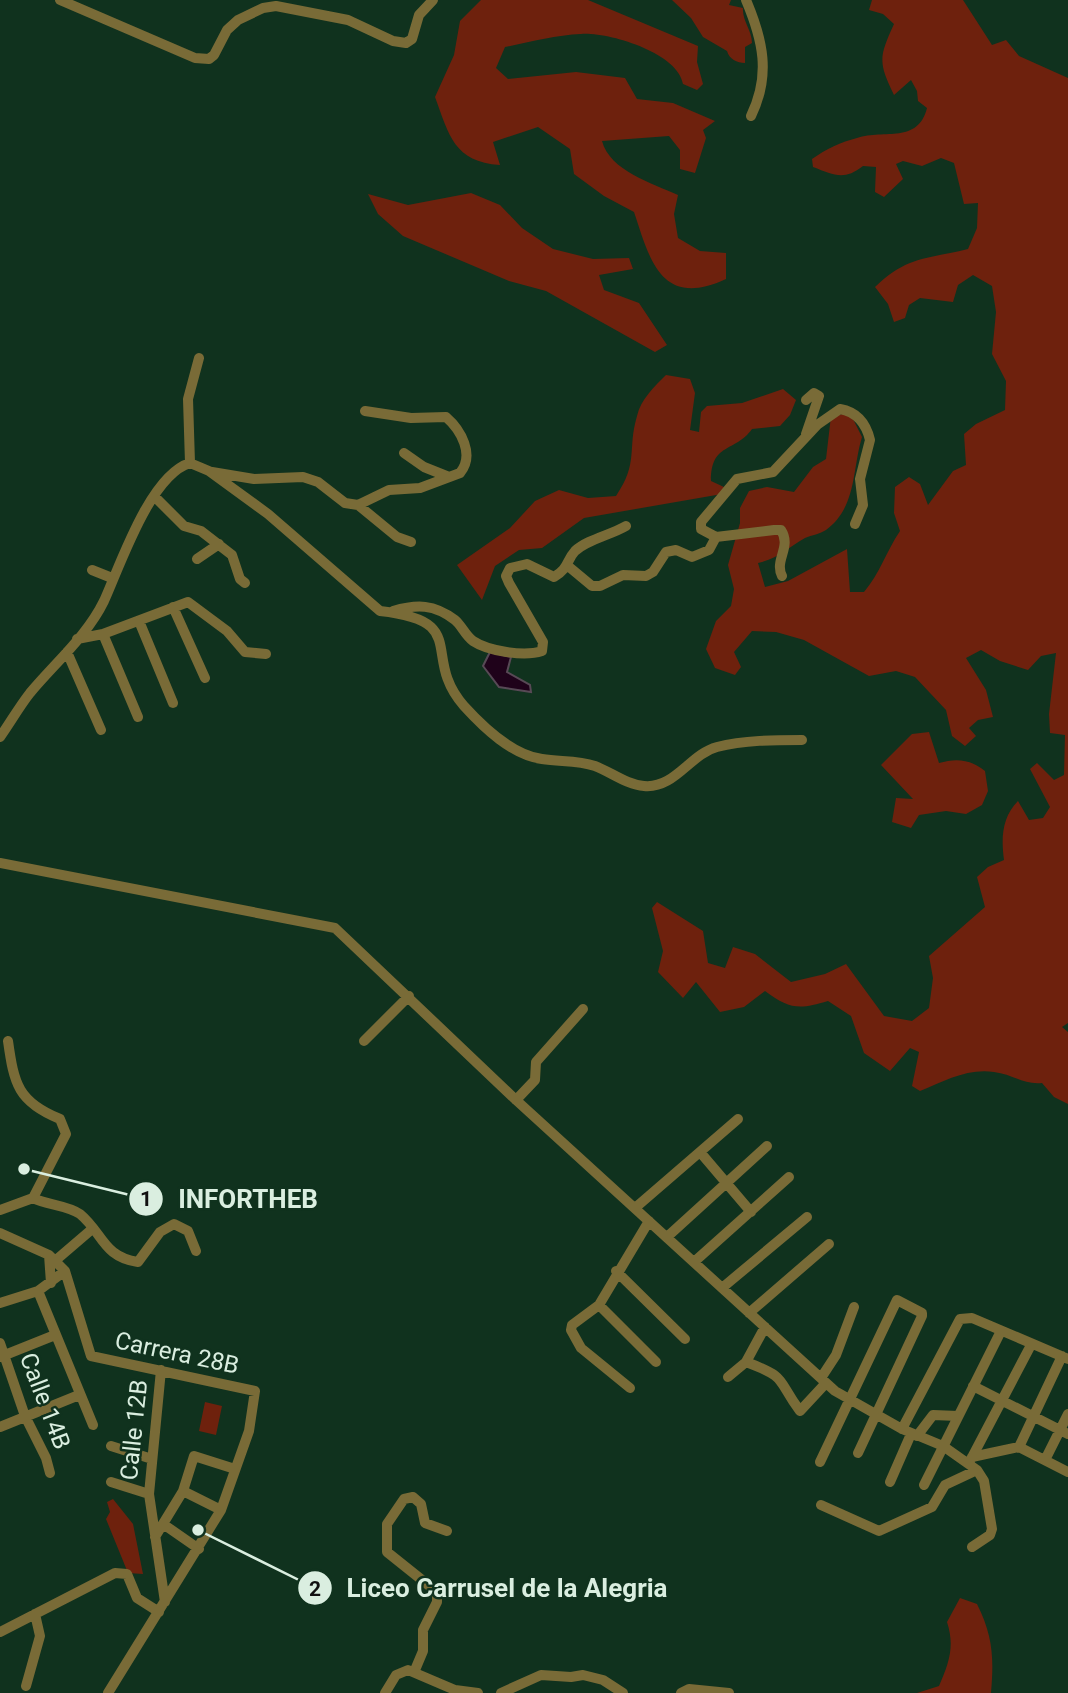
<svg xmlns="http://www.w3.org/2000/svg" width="1068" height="1693" font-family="Roboto,sans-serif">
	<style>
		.green { fill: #6e210d }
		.water { fill: #1f021a; stroke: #574955; stroke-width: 2 }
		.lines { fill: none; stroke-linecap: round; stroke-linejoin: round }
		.minor { stroke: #796b37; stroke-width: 10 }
		.labels { text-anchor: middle; stroke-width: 5; stroke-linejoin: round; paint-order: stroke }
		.street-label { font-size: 24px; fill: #daeee0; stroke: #10321e }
		.leader { fill: none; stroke: #daeee0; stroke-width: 2.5 }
		.callout-dot { fill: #daeee0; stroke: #10321e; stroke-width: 2.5 }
		.mark-label { font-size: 21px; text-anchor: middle; font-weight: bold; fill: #111 }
		.callout-label { font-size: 26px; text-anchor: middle; font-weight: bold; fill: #daeee0; stroke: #10321e; stroke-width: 5; stroke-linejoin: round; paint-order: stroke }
	</style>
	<rect width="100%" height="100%" fill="#10321e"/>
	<path class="green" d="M481,0H588L698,46L697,62L703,84L697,90L683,84C678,53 609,32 581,34C556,35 530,42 505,47L496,68L508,79L576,72L625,78L637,99L673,103L715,121L703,130L706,138L695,173L680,169V150L669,136L602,141C610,171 652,183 678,195L674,214L678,238L700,251L726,253V279C661,309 650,260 634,212L604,196L574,174L570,149L538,127L493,142L500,165C454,162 449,135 435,97L454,55L460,21Z
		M672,0H731L729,5L743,8C742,21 752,30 752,43L745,47V63C737,63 729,59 727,51L703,37L691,18Z
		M872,0H963L992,45L1006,40L1019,56L1068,78V1023L1062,1027L1068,1032V1104L1054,1097L1042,1083C1024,1085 1012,1074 994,1072C968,1068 944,1081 920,1091L912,1086L919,1052L910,1048L890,1071L864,1053L851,1016L828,1001C799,1010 789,1009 765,991L744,1007L720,1012L696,982L683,998L658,972L663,951L652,908L657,902L703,931L708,963L725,968L733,947L755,954L791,982L825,974L846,964L884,1016L912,1021L929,1008L933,978L929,956L985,907L977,877L988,867L1004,860C1001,838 1002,817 1018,801L1029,820L1043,818L1050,807L1030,769L1037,763L1054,780L1064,775L1065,735L1050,733L1049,714L1056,653L1041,656L1028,670L1000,661L981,650L966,658L986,690L993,717L978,720L969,728L976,736L965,746L952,736L946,710L915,677L896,671L869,676L804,640L776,632L752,631L734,652L741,667L735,675L715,668L706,649L716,621L731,606L734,589L728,565L740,523V508L749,491L767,487L794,492L813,467L826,459L831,416L850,413L862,437C852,470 857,507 826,530C820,534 812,535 805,538C787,548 780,558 758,563L765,587L788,581L847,549L850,592H864C880,573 886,552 900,531L894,513L895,487L909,477L920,484L928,505L953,471L966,465L964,434L976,424L1005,410L1006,381L992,354L996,312L992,286L973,275L958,285L953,302L920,298L909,305L905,318L894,322L888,304L875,287C907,256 927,259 968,249L977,228L978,203L964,204L954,163L941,158L922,166L903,161L896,164L903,179L884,197L875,192L876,167L863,166C844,181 834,175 813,167L812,159C826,149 841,142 857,138C885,129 918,144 927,108L918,101L917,91L911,80L894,95C878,62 879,57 894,24L883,14L869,10Z
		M471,193L500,205L522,228L553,249L593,259L629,258L633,269L599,275L604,290L639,303L667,345L655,352L546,291L509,281L403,236L378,214L368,194L408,205Z
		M666,375L690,379L695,393L690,430L699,432L701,412L707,406L742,403L783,389L796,400L790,415L780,426L752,429C735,453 711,442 711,481L724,487L722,494L584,518L542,548L519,550L495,566L482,600L457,565L510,528L535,501L559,490L588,498L616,496C639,462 627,450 637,416C641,399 654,387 666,375Z
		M929,732L939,763C956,758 970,759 985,771L988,791L982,805L966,814L946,811L919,815L911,828L892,822L896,798L913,799L881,765L912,734Z
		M205,1402L222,1406L216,1435L199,1431Z
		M113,1499L133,1524L143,1574L128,1573L106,1519L110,1512L107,1502Z
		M960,1598L977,1604C993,1636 994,1658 991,1693H917L939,1686C949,1663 955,1646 947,1622Z"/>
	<path class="water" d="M490,652L511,657L507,672L530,685L531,692L499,687L483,666Z"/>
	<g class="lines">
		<path class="minor" d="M60,0L195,58L209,59L214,55L227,30L238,20L263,8L276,6L348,20L393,41L406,43L412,39L419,15L433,0
			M746,0C763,40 771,75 751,116
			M806,400L814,393L819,396L806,434
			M404,453L424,467L449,477
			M190,463L188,399L199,358
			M212,472L254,479L303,477L318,482L345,503L358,505L389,490L420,488L460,473C475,455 461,430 446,417L411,418L365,411
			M155,497L184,526L201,531L232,555L240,579L245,583
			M358,505L397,537L411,542
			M716,537L701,529V522L737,479L773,472L817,425L840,409C857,412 866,423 870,440L860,479L863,505L855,524
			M197,559L219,544
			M568,566L592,586H600L623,575L646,576L653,572L666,552L676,550L692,557L709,550L716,537L774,530H781C792,547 774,560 782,576
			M92,570L112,578
			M173,607L205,678
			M393,611C417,604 434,604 455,620C462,626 465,635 473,641C488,651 524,657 542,651L543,642L509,583L506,576L510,568L527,564L554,577C569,568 566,561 575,551C588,539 611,535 626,526
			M139,621L173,703
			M103,634L138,717
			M77,639L103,634L188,602L227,631L245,652L266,654
			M67,652L101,730
			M0,737C10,723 19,707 30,693C55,663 87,636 104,601C120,566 150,475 190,463L209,471L268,514L380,611C472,621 420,656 464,706C484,728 512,755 542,759C560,762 577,760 595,766C611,772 627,785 644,786C675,789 690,754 717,747C744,740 775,740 802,740
			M0,863L335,928L516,1100L835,1391L902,1429L943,1446L977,1470L984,1481L992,1529L990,1535L972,1547
			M364,1041L409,996
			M516,1100L535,1080L536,1062L583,1009
			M700,1152L751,1212
			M33,1198C47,1205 67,1205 80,1214C103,1233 103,1257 138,1262L160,1232L174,1224L188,1231L196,1251
			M635,1208L738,1119
			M0,1210L33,1198L66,1134L60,1119C18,1102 14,1084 8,1041
			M0,1233L49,1255L65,1271L91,1356L255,1391L249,1431L221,1510L108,1693
			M667,1237L767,1146
			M49,1255L51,1283
			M56,1260L91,1230
			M694,1262L789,1177
			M616,1271L685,1339
			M722,1288L807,1217
			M38,1291L93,1425
			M0,1303L38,1291L65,1271
			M599,1305L656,1362
			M749,1313L829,1244
			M0,1343L25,1416L46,1458L50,1473
			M0,1357L55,1335
			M746,1362C789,1378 776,1379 800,1411L826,1383
			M161,1370L149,1494L165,1602
			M728,1377L746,1362L765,1327
			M821,1378L836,1355L854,1307
			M973,1386L1068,1434
			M630,1388L581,1348L571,1330L572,1325L599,1305L649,1221
			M0,1427L79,1395
			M902,1429L960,1319L972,1318L1068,1359
			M917,1436L933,1415L958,1416
			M111,1446L152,1459
			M1019,1447L1062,1356
			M972,1457L1019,1447L1068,1472
			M1045,1460L1068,1414
			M820,1462L897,1300L922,1313V1316L858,1453
			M969,1463L1031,1345
			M111,1482L149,1494
			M890,1482L911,1434
			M924,1485L1001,1331
			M183,1491L221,1510
			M821,1505L879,1531L932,1507L945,1485L977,1470
			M163,1524L199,1549
			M155,1537L183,1491L194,1456L235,1469
			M0,1632L115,1573L127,1574L137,1598L159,1612
			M415,1670L423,1651V1630L437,1602V1592L387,1552V1524L404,1499L413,1497L421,1504L425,1523L447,1531
			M26,1686L40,1636L35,1614
			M385,1693L396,1675L408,1670L455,1690L478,1693
			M501,1693L541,1675L571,1677L583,1675L603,1680L623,1693
			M681,1693L689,1689L729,1693"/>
	</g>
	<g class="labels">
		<g class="street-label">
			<text transform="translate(177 1353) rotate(12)" y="8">Carrera 28B</text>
			<text transform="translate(45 1401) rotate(69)" y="8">Calle 14B</text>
			<text transform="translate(134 1430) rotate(-84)" y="8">Calle 12B</text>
		</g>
	</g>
	<path class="leader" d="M24 1169L146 1199M198 1530L315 1588"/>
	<g class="callout-dot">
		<circle cx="24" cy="1169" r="7"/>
		<circle cx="198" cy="1530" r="7"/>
		<circle cx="146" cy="1199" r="18"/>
		<circle cx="315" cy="1588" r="18"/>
	</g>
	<g class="mark-label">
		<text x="146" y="1206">1</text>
		<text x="315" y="1596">2</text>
	</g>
	<g class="callout-label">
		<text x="248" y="1208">INFORTHEB</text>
		<text x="507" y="1597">Liceo Carrusel de la Alegria</text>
	</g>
</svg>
